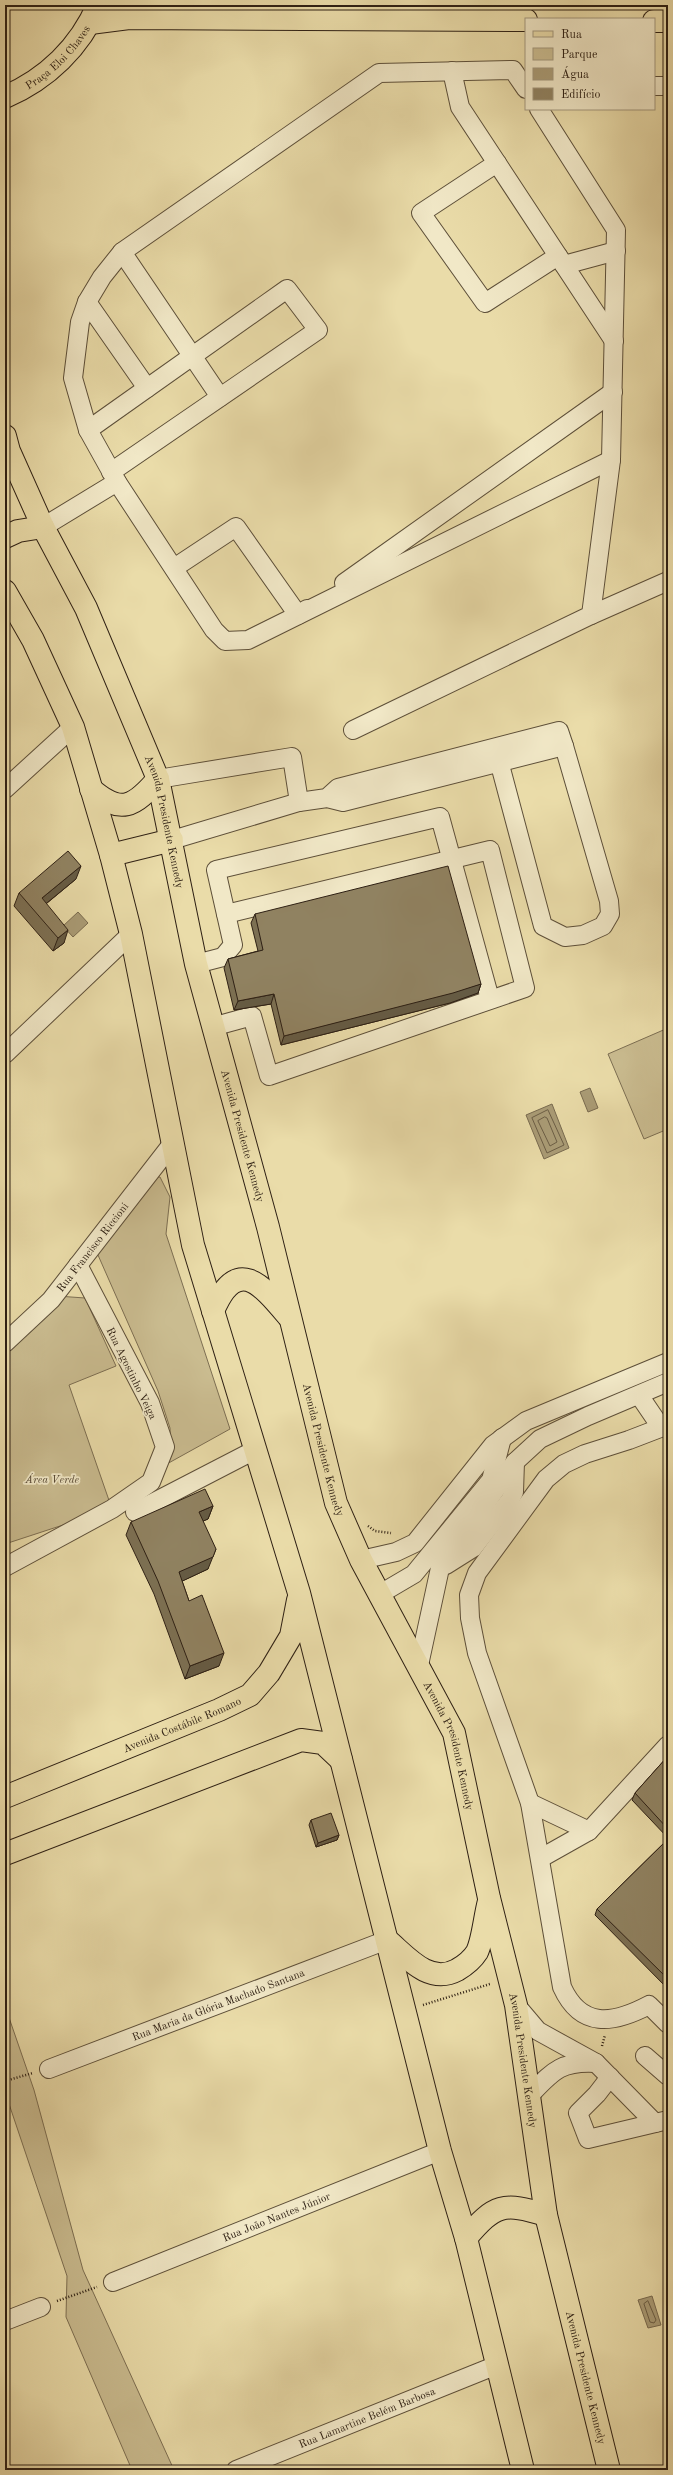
<svg xmlns="http://www.w3.org/2000/svg" width="673" height="2475" font-family="'Old Standard TT',serif">
	<style>
		.green { fill: #cabc90; stroke: #7c6e52 }
		.water { fill: #aa9c76; stroke: #786a4f }
		.lines { fill: none; stroke-linecap: round; stroke-linejoin: round }
		.shore { stroke: #6c5e45; stroke-width: 1 }
		.minor-casing { stroke: #5d4f39; stroke-width: 20 }
		.major-casing { stroke: #2e2014; stroke-width: 24 }
		.path { stroke: #2e2014; stroke-width: 2.5; stroke-dasharray: 1 2; stroke-linecap: butt }
		.minor { stroke: #f1e8c7; stroke-width: 18 }
		.major { stroke: #eadca9; stroke-width: 22 }
		.wall { fill: #7c7053; stroke: #2e2014 }
		.shaded-wall { fill: #655b44; stroke: #2e2014 }
		.building { fill: #908261; stroke: #2e2014 }
		.labels { text-anchor: middle; stroke-width: 3.5; stroke-linejoin: round; paint-order: stroke }
		.street-label { font-size: 11px; fill: #2e2014; stroke: #f1e8c7 }
		.park-label { font-size: 11px; font-style: italic; fill: #554733; stroke: #f1e8c7 }
	</style>
	<rect width="100%" height="100%" fill="#eadca9"/>
	<filter id="stains"><feTurbulence type="fractalNoise" baseFrequency=".005" numOctaves="4"/><feColorMatrix values="0 0 0 0 .2 0 0 0 0 .09 0 0 0 0 .02 0 0 0 .5 -.17"/></filter>
	<radialGradient id="worn" r=".72"><stop offset=".6" stop-color="#630" stop-opacity="0"/><stop offset="1" stop-color="#630" stop-opacity=".3"/></radialGradient>
	<path class="green" d="M668,1028V1129L644,1139L608,1054Z
		M144,1177H160L170,1197L166,1234L230,1429L165,1465L171,1450L170,1428L158,1391L94,1246Z
		M57,1296L85,1298L116,1366L69,1385L112,1509L5,1544V1342Z
		M5,2006L34,2090L83,2270L174,2470H132L66,2317L67,2276L5,2092Z"/>
	<path class="water" d="M78,912L88,923L73,937L63,926Z
		M590,1088L598,1108L588,1112L580,1092Z
		M552,1104L569,1148L544,1159L526,1115Z
		M652,2296L661,2325L648,2328L638,2300Z"/>
	<g class="lines">
		<path class="shore" d="M548,1110L564,1145L547,1153L532,1118Z
			M545,1117L547,1118L557,1142L550,1146L538,1121Z
			M648,2301L656,2320L654,2323L650,2322L644,2304Z"/>
		<g class="minor-casing">
			<g id="minor">
				<path d="M452,71L460,107L614,341"/>
				<path d="M654,86H668"/>
				<path d="M526,89L513,70L379,73L122,252L102,277L87,302L80,322L73,378L88,430L117,482L214,630L225,641L248,640L611,460"/>
				<path d="M497,163L421,213L485,303L558,256"/>
				<path d="M122,252L220,397"/>
				<path d="M564,265L616,251"/>
				<path d="M87,302L147,388"/>
				<path d="M88,430L287,289L318,330L111,472"/>
				<path d="M43,527L117,482"/>
				<path d="M174,568L236,527L298,615L307,609"/>
				<path d="M344,583L613,392"/>
				<path d="M591,615L668,581"/>
				<path d="M353,730L591,615L611,460L616,230L539,109"/>
				<path d="M496,750L543,926L565,937L583,935L603,926L610,914L609,901L564,746"/>
				<path d="M158,779L292,757L299,802L172,840"/>
				<path d="M5,789L73,727"/>
				<path d="M299,802L327,798L343,802L564,746L559,731L338,788L327,798"/>
				<path d="M196,964L223,957L233,945L216,870L440,817L490,999"/>
				<path d="M212,1027L252,1016L269,1076L525,988L490,850L226,914"/>
				<path d="M5,1054L131,934"/>
				<path id="s1" d="M5,1343L51,1300L172,1144"/>
				<path d="M639,1395L656,1420L664,1427"/>
				<path d="M668,1425L629,1440L585,1454L564,1464L546,1479L477,1573L469,1595L470,1618L477,1653L530,1803L562,1987C581,2029 613,2024 649,2005L668,2024"/>
				<path d="M135,1512L255,1450"/>
				<path d="M361,1560L396,1552L415,1543L493,1445L526,1421L668,1362"/>
				<path d="M446,1565L473,1548L510,1500L514,1492L515,1462"/>
				<path d="M5,1567L112,1509L151,1482L165,1447L150,1403L78,1265"/>
				<path d="M380,1594L414,1574L491,1480L502,1438"/>
				<path d="M419,1665L440,1568L515,1462L540,1439L588,1416L668,1382"/>
				<path d="M530,1803L589,1831"/>
				<path d="M541,1858L589,1831L668,1745"/>
				<path d="M516,2005L538,2031L596,2063L655,2123"/>
				<path d="M645,2056L668,2076"/>
				<path id="s2" d="M49,2069L387,1940"/>
				<path d="M610,2077L597,2094L578,2113L588,2139L668,2120"/>
				<path d="M531,2094C553,2071 561,2061 596,2063"/>
				<path id="s3" d="M113,2282L440,2151"/>
				<path d="M5,2321L41,2307"/>
				<path id="s4" d="M236,2470L497,2365"/>
			</g>
		</g>
		<g class="major-casing">
			<g id="major">
				<path d="M654,21H668"/>
				<path d="M90,23L129,18L526,20"/>
				<path id="s5" d="M5,97C47,79 80,47 98,5"/>
				<path id="s6" d="M5,436L9,451L43,527L86,608L158,779L196,964L268,1227L336,1503L361,1560L454,1733L489,1898L516,2005L546,2215L609,2470"/>
				<path d="M5,537L18,531L43,527"/>
				<path d="M5,591L33,640L73,727L111,855L131,934L193,1245L299,1593L440,2151L466,2238L523,2470"/>
				<path d="M91,789C121,815 134,807 158,779"/>
				<path d="M111,855L172,840"/>
				<path d="M213,1311C237,1255 261,1284 288,1316"/>
				<path id="s7" d="M5,1797L219,1710L250,1695L269,1673L291,1636L298,1600"/>
				<path d="M5,1854L301,1740L323,1743L341,1760"/>
				<path d="M387,1940C407,1957 429,1985 457,1970C464,1966 472,1960 477,1952C483,1940 485,1915 489,1901"/>
				<path d="M466,2238C495,2204 503,2202 546,2215"/>
			</g>
		</g>
		<path class="path" d="M368,1526L375,1531L391,1533
			M423,2005L490,1984
			M602,2046L605,2035
			M5,2081L33,2073
			M57,2301L97,2287"/>
		<use href="#minor" class="minor"/>
		<use href="#major" class="major"/>
	</g>
	<path class="wall" d="M76,879L46,904L64,943L53,951L14,906L19,893Z
		M255,914L481,984L478,993L450,1003L281,1045L271,1004L234,1010L224,968L228,959L258,951L251,923Z
		M213,1506L208,1519L203,1521L208,1569L182,1581L189,1601L219,1666L185,1679L154,1594L126,1535L131,1522Z
		M668,1756V1838L632,1800L635,1793Z
		M311,1820L339,1835L337,1840L316,1847L309,1825Z
		M668,1839V1989L595,1915L597,1909Z"/>
	<path class="shaded-wall" d="M81,866L76,879L37,911L42,898Z
		M68,930L64,943L53,951L58,938Z
		M481,984L478,993L450,1003L281,1045L284,1036Z
		M274,994L271,1004L234,1010L238,1001Z
		M213,1506L208,1519L194,1525L199,1512Z
		M216,1549L208,1569L174,1585L179,1572Z
		M224,1653L219,1666L185,1679L190,1666Z
		M339,1835L337,1840L316,1847L318,1843Z"/>
	<path class="building" d="M68,851L81,866L42,898L68,930L58,938L19,893Z
		M448,866L481,984L453,993L284,1036L274,994L238,1001L228,959L263,950L255,914Z
		M205,1489L213,1506L199,1512L216,1549L213,1557L179,1572L189,1601L202,1595L224,1653L190,1666L158,1581L131,1522Z
		M668,1756V1829L635,1793Z
		M331,1813L339,1835L318,1843L311,1820Z
		M668,1839V1979L597,1909Z"/>
	<g class="labels">
		<g class="street-label">
			<text dy="4" stroke="none"><textPath href="#s5" startOffset="67">Praça Eloi Chaves</textPath></text>
			<text dy="4" stroke="none"><textPath href="#s6" startOffset="419">Avenida Presidente Kennedy</textPath></text>
			<text dy="4" stroke="none"><textPath href="#s6" startOffset="743">Avenida Presidente Kennedy</textPath></text>
			<text dy="4" stroke="none"><textPath href="#s1" startOffset="130">Rua Francisco Riccioni</textPath></text>
			<text transform="translate(132 1373) rotate(64)" y="4">Rua Agostinho Veiga</text>
			<text dy="4" stroke="none"><textPath href="#s6" startOffset="1067">Avenida Presidente Kennedy</textPath></text>
			<text dy="4" stroke="none"><textPath href="#s7" startOffset="191">Avenida Costábile Romano</textPath></text>
			<text dy="4" stroke="none"><textPath href="#s6" startOffset="1391">Avenida Presidente Kennedy</textPath></text>
			<text dy="4" stroke="none"><textPath href="#s2" startOffset="181">Rua Maria da Glória Machado Santana</textPath></text>
			<text dy="4" stroke="none"><textPath href="#s6" startOffset="1715">Avenida Presidente Kennedy</textPath></text>
			<text dy="4" stroke="none"><textPath href="#s3" startOffset="176">Rua João Nantes Júnior</textPath></text>
			<text dy="4" stroke="none"><textPath href="#s6" startOffset="2039">Avenida Presidente Kennedy</textPath></text>
			<text dy="4" stroke="none"><textPath href="#s4" startOffset="141">Rua Lamartine Belém Barbosa</textPath></text>
		</g>
		<g class="park-label">
			<text x="52" y="1483">Área Verde</text>
		</g>
	</g>
	<rect width="673" height="2475" fill="none" stroke="#eadca9" stroke-width="20"/>
	<rect x="6" y="6" width="661" height="2463" fill="none" stroke="#2e2014" stroke-width="2"/>
	<rect x="10" y="10" width="653" height="2455" fill="none" stroke="#2e2014"/>
	<rect x="525" y="18" width="130" height="92" fill="#f1e8c7" stroke="#a3987f"/>
	<rect x="533" y="31" width="20" height="6" fill="#eadca9" stroke="#a3987f"/>
	<text x="561" y="38" font-size="12" fill="#2e2014">Rua</text>
	<rect x="533" y="48" width="20" height="12" fill="#cabc90" stroke="#a3987f"/>
	<text x="561" y="58" font-size="12" fill="#2e2014">Parque</text>
	<rect x="533" y="68" width="20" height="12" fill="#aa9c76" stroke="#a3987f"/>
	<text x="561" y="78" font-size="12" fill="#2e2014">Água</text>
	<rect x="533" y="88" width="20" height="12" fill="#908261" stroke="#a3987f"/>
	<text x="561" y="98" font-size="12" fill="#2e2014">Edifício</text>
	<rect width="100%" height="100%" filter="url(#stains)"/>
	<rect width="100%" height="100%" fill="url(#worn)"/>
</svg>
